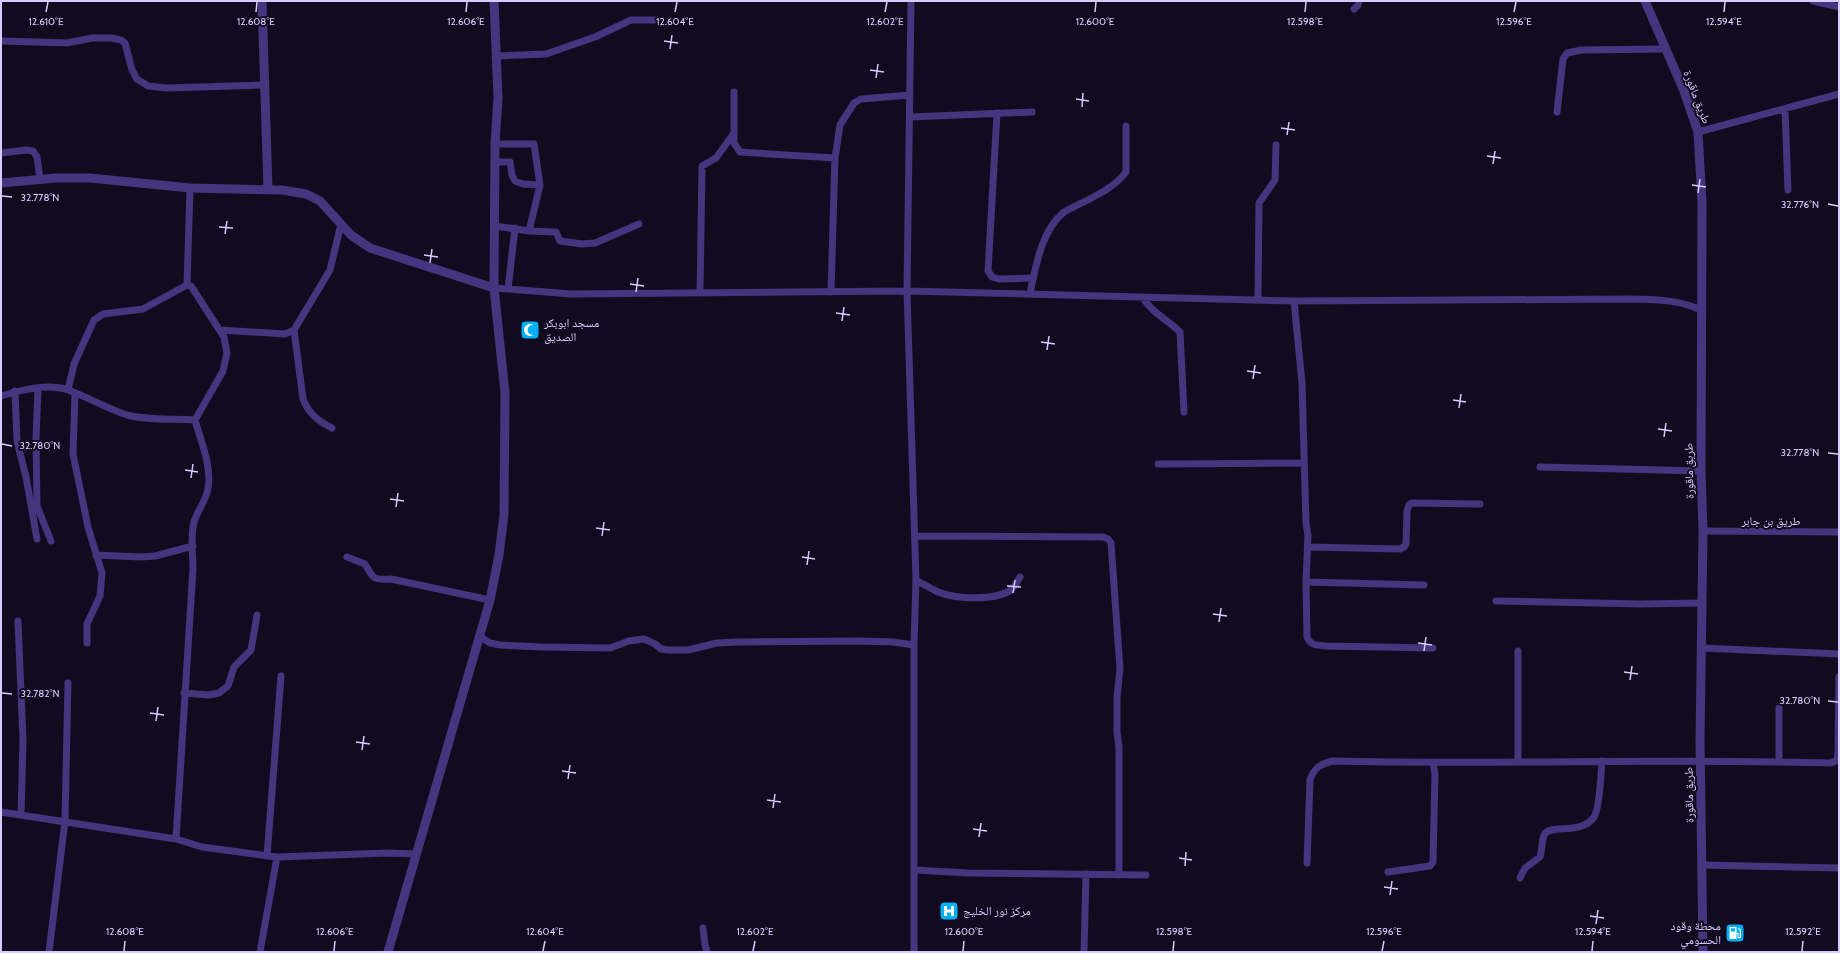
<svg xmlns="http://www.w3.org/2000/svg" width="1840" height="953" font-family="Cabin,'Noto Naskh Arabic',sans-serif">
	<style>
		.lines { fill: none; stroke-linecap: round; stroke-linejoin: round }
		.minor { stroke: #45357f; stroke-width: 7 }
		.tertiary { stroke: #45357f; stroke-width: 9 }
		.ticks { fill: none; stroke: #d9c9ff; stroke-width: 1.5 }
		.labels { text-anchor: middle; stroke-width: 4; stroke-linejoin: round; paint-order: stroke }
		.street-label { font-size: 12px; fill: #d9c9ff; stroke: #120b1f }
		.poi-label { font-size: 12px; fill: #d9c9ff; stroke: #120b1f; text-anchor: start }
		.ticks-label { font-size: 10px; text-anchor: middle; fill: #d9c9ff; stroke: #120b1f; stroke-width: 4; stroke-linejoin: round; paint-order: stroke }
	</style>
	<rect width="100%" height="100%" fill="#120b1f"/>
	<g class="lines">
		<path class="minor" d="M911,1L907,291L916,580L914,645V952
			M1813,1L1839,7
			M1354,9L1358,5L1359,1
			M3,41L67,43L92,38H111L121,40L125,43L132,70L137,79L148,86L167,88L265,85
			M496,56L546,54L595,37L631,20H662
			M734,92V143L740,152L835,158
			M1785,109L1788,190
			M1557,112L1563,59L1567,53L1582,50L1665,49
			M997,113L988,271L992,277L999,279L1033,278
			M910,117L1032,112
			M1698,132L1839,94
			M495,144H534L540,185L523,184L515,181L512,175L510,162H496
			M1,153L26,150L33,151L37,157L40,179
			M495,226L529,231L540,185
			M529,231L556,232L560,241L582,244L595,243L639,224
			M187,285L190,188
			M494,288L571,294L907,291L1294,301L1629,299C1654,300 1678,299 1701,310
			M508,289L515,228
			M831,292L835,158L840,125L854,103L861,99L910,95
			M700,293L702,166L716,158L734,133
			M1030,293C1036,266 1041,231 1064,212C1084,201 1112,191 1126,172V126
			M1143,298C1152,313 1168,320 1180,332L1184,412
			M1258,300L1259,203L1275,180L1276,145
			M1294,301L1302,383L1306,523L1308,535L1306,582L1307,637C1310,645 1316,645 1325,646L1433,648
			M220,330L285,334L294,330L330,270L341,224
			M294,330L303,399C309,414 318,421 332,428
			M38,388L36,438L37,506L51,541
			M68,390L74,364L94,320L103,314L143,309L187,285L191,286L224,337L227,353L223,371L195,420
			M15,391L17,441L26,477L37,539
			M75,394L73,454L88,527L102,573L100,596L87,624V643
			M1,396C21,390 48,383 68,390C88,397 107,409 127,415C149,421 173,418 195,420C201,442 212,466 208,489C206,501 197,511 194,522C190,537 193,554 193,568L176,839
			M1158,464L1304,463
			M1540,467L1701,471
			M1703,531L1839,532
			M915,536L1103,537L1108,539L1111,543L1120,669L1117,697V732L1119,747V875
			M1308,547L1400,549L1404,547L1406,544L1407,511L1409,505L1412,503L1480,504
			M96,555L141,557L155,556L193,546
			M347,557L365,564C374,579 372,580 391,579L490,600
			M916,580C923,584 930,588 938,592C955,599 995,601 1011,590C1015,587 1017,581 1020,577
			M1306,582L1424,585
			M1496,601L1641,604L1701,603
			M18,621L23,740L21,815
			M479,636L490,643L500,645L542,647L610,648L629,641L644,639L655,644L661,649L668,650H688L717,643L738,642L860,641L893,642L914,645
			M1701,648L1839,654
			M1518,651V761
			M184,693L209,695L219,693L228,686L234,667L251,650L257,615
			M1779,708V761
			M1,812L176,839L202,847L277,857L388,853L417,854
			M267,856L281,676
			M1307,863L1310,780C1314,768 1320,764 1333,761C1499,765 1665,758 1831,763L1837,760L1838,753L1839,677
			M1702,865L1839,868
			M915,870L968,873L1146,875
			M1388,872L1430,866L1433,862L1435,774L1433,763
			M1520,878L1525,868L1540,857C1542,850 1542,841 1544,835C1549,823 1581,836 1594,817C1600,808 1601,773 1602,761
			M703,928L705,945L707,952
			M49,952L65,821L68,683
			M260,952L277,857
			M1084,952L1086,874"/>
		<path class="tertiary" d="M262,1L268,189
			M1645,1L1684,91L1698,132L1702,203L1701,471L1703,531L1700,740L1703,952
			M1,183L56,178H90L190,188L282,190L306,194L320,201L351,235L370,248L494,288
			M388,952L490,600L499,555L504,514L505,393L494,288L495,144L498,98L494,1"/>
	</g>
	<path class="ticks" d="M46,12L48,2M256,12L257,2M466,12L467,2M675,12L677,2M885,12L887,2M1095,12L1096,2M1305,12L1306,2M1514,12L1516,2M1724,12L1725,2M664,41L678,43M670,49L672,35M870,70L884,72M876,78L878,64M1076,99L1089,101M1082,107L1083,93M1281,128L1295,130M1287,135L1289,122M1487,156L1501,158M1493,164L1495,151M1692,185L1706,187M1698,193L1700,179M2,196L12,197M1828,204L1838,206M219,227L233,228M225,234L227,221M424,255L438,257M430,263L432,249M630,284L644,286M636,292L638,278M836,313L850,315M842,321L844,307M1041,342L1055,344M1047,350L1049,336M1247,371L1261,373M1253,379L1255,365M1453,400L1466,402M1459,408L1461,394M1658,429L1672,431M1664,437L1666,423M2,444L12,446M1828,453L1838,454M185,470L198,472M191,478L193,464M390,499L404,501M396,507L398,493M596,528L610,530M602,536L604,522M802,557L815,559M807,565L809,551M1007,586L1021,587M1013,593L1015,580M1213,614L1227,616M1219,622L1221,608M1418,643L1432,645M1424,651L1426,637M1624,672L1638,674M1630,680L1632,666M2,693L12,694M1828,701L1838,702M150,713L164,715M156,721L158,707M356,742L370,744M362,750L364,736M562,771L576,773M568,779L570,765M767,800L781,802M773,808L775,794M973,829L987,831M979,837L981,823M1179,858L1192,860M1185,866L1186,852M1384,887L1398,889M1390,895L1392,881M1590,916L1604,918M1596,924L1598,910M124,951L125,941M334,951L335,941M543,951L545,941M753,951L755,941M963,951L964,941M1173,951L1174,941M1382,951L1384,941M1592,951L1593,941M1802,951L1803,941"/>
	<defs>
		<g id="mosque-square" transform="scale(1)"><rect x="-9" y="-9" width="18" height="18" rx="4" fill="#00aff4" stroke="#120b1f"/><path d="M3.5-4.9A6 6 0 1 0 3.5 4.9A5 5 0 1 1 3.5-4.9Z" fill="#fff"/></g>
		<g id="hospital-square" transform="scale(1)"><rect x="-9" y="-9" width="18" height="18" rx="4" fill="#00aff4" stroke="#120b1f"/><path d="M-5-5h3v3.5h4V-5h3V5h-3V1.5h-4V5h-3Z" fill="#fff"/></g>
		<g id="fuel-square" transform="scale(1)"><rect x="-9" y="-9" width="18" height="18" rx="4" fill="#00aff4" stroke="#120b1f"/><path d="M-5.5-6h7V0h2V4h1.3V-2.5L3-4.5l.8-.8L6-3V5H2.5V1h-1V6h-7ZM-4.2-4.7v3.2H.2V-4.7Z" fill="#fff"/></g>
	</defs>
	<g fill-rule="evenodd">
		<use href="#mosque-square" x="530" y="330"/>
		<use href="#hospital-square" x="949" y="911"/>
		<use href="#fuel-square" x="1735" y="933"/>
	</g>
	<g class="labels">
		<g class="street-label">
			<text transform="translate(1697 97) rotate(69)" y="4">طريق ماقورة</text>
			<text transform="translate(1689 471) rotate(-91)" y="4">طريق ماقورة</text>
			<text x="1771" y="525">طريق بن جابر</text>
			<text transform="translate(1689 795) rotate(-91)" y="4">طريق ماقورة</text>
		</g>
		<g class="poi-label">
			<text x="544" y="327">مسجد ابوبكر<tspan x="544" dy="14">الصديق</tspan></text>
			<text x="963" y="915">مركز نور الخليج</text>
			<text x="1721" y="930" text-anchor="end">محطة وقود<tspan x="1721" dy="14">الحسومي</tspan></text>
		</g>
	</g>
	<g class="ticks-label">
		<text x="46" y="25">12.610°E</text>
		<text x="256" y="25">12.608°E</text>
		<text x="466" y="25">12.606°E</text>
		<text x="675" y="25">12.604°E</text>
		<text x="885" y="25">12.602°E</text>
		<text x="1095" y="25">12.600°E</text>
		<text x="1305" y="25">12.598°E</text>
		<text x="1514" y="25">12.596°E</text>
		<text x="1724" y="25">12.594°E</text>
		<text x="40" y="201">32.778°N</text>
		<text x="1800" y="208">32.776°N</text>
		<text x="40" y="449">32.780°N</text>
		<text x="1800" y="456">32.778°N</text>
		<text x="40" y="697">32.782°N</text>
		<text x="1800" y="704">32.780°N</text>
		<text x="125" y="935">12.608°E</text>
		<text x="335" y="935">12.606°E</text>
		<text x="545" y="935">12.604°E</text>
		<text x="755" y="935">12.602°E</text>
		<text x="964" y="935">12.600°E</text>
		<text x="1174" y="935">12.598°E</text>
		<text x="1384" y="935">12.596°E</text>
		<text x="1593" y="935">12.594°E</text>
		<text x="1803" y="935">12.592°E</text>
	</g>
	<rect width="1840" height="953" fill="none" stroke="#d9c9ff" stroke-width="4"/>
</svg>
